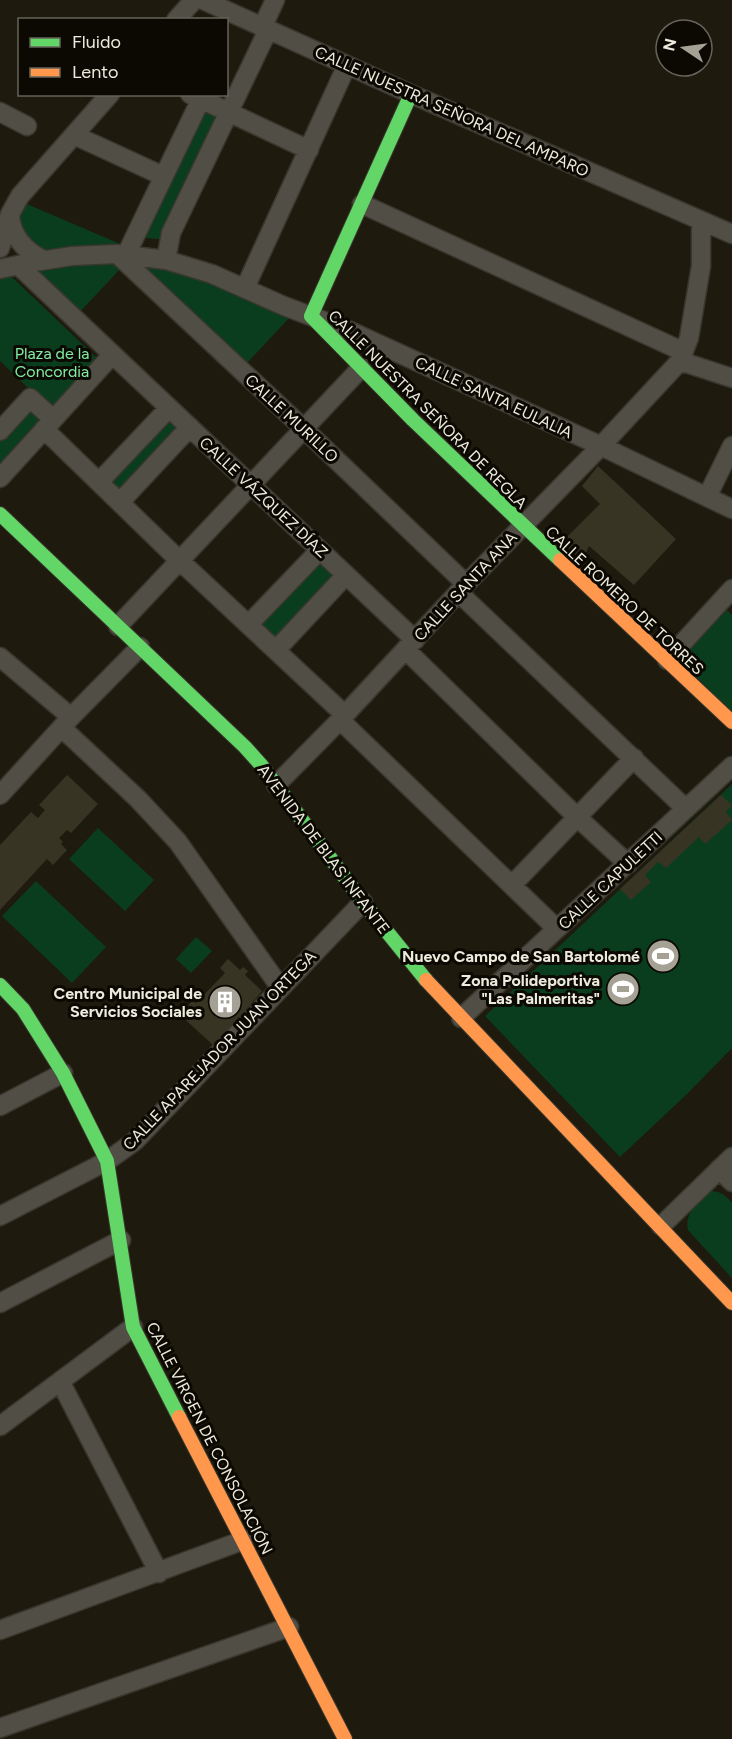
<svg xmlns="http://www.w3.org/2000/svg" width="732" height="1739" font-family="Figtree,sans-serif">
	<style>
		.green { fill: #0a3d1e }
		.building { fill: #373424 }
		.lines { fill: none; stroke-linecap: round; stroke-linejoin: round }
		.street-casing { stroke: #39372e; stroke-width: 21 }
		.fast-casing { stroke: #39372e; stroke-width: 16 }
		.slow-casing { stroke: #39372e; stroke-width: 16 }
		.street { stroke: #514e46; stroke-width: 18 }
		.fast { stroke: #63d668; stroke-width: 14 }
		.slow { stroke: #ff974d; stroke-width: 14 }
		.labels { text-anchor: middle; stroke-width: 6; stroke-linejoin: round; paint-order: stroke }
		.street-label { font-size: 16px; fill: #edebdd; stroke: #0b0902 }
		.park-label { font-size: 16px; fill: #82eda2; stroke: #0b0902 }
		.poi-label { font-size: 16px; font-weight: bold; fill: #edebdd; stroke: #0b0902; text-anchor: end }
	</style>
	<rect width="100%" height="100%" fill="#1e1b0e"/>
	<path class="green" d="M201,103L225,114L167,240L138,237Z
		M22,202L125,246L42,252L25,242L17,209Z
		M89,263H116L123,266L77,315L35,269Z
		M149,267L174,269L290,317L246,364L147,274Z
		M7,277H12L101,362L53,412L0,361V279Z
		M31,402L49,418L0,473V436Z
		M170,413L185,428L120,498L104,482Z
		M318,558L338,578L276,643L255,624Z
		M727,610L732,615V712L679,660Z
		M732,784V1048L688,1093L620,1157L485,1016Z
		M98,828L154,880L125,911L69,859Z
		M36,881L106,947L72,983L2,916Z
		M196,937L212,951L191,973L176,959Z
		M710,1191C721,1191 725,1195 732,1203V1278L688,1230C684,1212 699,1203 710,1191Z"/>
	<path class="building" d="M598,466L676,539L634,585L589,546L582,561L562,542L600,504L582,486Z
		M67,775L98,804L71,833L67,830L59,838L63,842L61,844L67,850L53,865L47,859L0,910V845L31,812L38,818L45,810L39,805Z
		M721,795L732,805L726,812L732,820L705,844L699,837L666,868L658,862L645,875L651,882L631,900L620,889Z
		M228,959L240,970L243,967L248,971L245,975L262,991L214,1046L177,1012L184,1005L188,1006L192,1001L196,1003L225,973L220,968Z"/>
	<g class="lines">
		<g class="street-casing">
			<path id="street" d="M203,0L411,94L732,234
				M176,20L194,0
				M262,28L275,0
				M190,94L309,150
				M0,112L27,126
				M74,135L163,176
				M362,204L684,352
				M10,215C11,236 26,252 44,260
				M0,248L10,214L20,196L110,94
				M117,254L303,428L466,584
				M126,255L201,99
				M166,260L171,233L268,30
				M18,265L415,640
				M0,269L28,263L72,256L117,254L166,260L212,274L284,306L348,330L601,446L732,509
				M245,288L347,65
				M680,361L732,378
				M44,429L180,561L345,715
				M0,431L30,398L53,419
				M0,478L112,355
				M99,482L169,408
				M707,497L732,446
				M120,502L190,427
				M458,592L686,809
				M249,624L320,550
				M118,626L361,368
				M276,650L346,575
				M406,650L577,817L628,864
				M0,657L71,717
				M667,660L732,589
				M340,720L557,929
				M62,728L138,799L178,842L280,987
				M276,785L340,720L466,584L601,446L680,361L689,338L701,266V221
				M0,795L71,717L140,647
				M512,885L634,758
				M461,1018L732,766
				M0,1106L63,1073
				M719,1169L732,1182
				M0,1216L107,1161L135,1141L363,902
				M661,1226L732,1157
				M0,1303L121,1240
				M60,1381L159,1573
				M0,1426L133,1327
				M0,1630L244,1540
				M0,1728L289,1627"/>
		</g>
		<g class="fast-casing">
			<path id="fast" d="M411,94L311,316L413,420L560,560
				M0,514L245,747L262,766L363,902L426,980
				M0,985L23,1009L63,1073L107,1161L133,1327L179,1417"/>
		</g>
		<g class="slow-casing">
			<path id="slow" d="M560,560L732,722
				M426,980L732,1303
				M179,1417L345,1739"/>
		</g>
		<use href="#street" class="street"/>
		<use href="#fast" class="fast"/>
		<use href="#slow" class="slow"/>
	</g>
	<defs>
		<g id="stadium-disc" transform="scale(1.725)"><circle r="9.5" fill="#a5a295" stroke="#0b0902"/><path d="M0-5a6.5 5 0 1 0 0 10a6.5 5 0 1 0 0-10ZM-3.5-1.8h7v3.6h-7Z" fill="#fff"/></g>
		<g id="building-disc" transform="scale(1.725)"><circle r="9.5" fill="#a5a295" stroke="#0b0902"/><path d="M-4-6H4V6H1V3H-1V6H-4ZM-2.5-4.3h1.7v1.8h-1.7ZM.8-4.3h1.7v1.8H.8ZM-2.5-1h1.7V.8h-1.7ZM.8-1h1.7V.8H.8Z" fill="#fff"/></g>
	</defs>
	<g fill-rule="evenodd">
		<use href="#stadium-disc" x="663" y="956"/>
		<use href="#stadium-disc" x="623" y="989"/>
		<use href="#building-disc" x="225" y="1002"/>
	</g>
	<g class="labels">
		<g class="street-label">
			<text transform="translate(452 111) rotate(24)" y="6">CALLE NUESTRA SEÑORA DEL AMPARO</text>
			<text transform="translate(494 397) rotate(25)" y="6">CALLE SANTA EULALIA</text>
			<text transform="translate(428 409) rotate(45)" y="6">CALLE NUESTRA SEÑORA DE REGLA</text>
			<text transform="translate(292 418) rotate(43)" y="6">CALLE MURILLO</text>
			<text transform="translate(264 497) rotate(43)" y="6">CALLE VÁZQUEZ DÍAZ</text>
			<text transform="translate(465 586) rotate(-47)" y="6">CALLE SANTA ANA</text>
			<text transform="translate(625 600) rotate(43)" y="6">CALLE ROMERO DE TORRES</text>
			<text transform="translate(324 849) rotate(53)" y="6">AVENIDA DE BLAS INFANTE</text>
			<text transform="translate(610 880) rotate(-43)" y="6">CALLE CAPULETTI</text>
			<text transform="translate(219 1050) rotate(-46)" y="6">CALLE APAREJADOR JUAN ORTEGA</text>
			<text transform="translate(210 1438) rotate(63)" y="6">CALLE VIRGEN DE CONSOLACIÓN</text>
		</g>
		<g class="park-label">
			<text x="52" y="359">Plaza de la<tspan x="52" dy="18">Concordia</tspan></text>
		</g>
		<g class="poi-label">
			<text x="640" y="962">Nuevo Campo de San Bartolomé</text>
			<text x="600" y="986">Zona Polideportiva<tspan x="600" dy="18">"Las Palmeritas"</tspan></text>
			<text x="202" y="999">Centro Municipal de<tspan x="202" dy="18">Servicios Sociales</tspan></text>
		</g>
	</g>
	<rect x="18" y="18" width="210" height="78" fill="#0b0902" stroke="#65635a" stroke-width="1.5"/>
	<rect x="30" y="38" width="30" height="9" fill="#63d668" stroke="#65635a" stroke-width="1.5"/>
	<text x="72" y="48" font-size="18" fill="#edebdd">Fluido</text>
	<rect x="30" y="68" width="30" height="9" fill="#ff974d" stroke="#65635a" stroke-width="1.5"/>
	<text x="72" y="78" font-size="18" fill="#edebdd">Lento</text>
	<g transform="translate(684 48) rotate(283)"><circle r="28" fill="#0b0902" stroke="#65635a" stroke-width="1.5"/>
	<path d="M0-4.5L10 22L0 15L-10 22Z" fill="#a5a295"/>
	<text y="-9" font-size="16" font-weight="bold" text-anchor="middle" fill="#edebdd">N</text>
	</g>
</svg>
